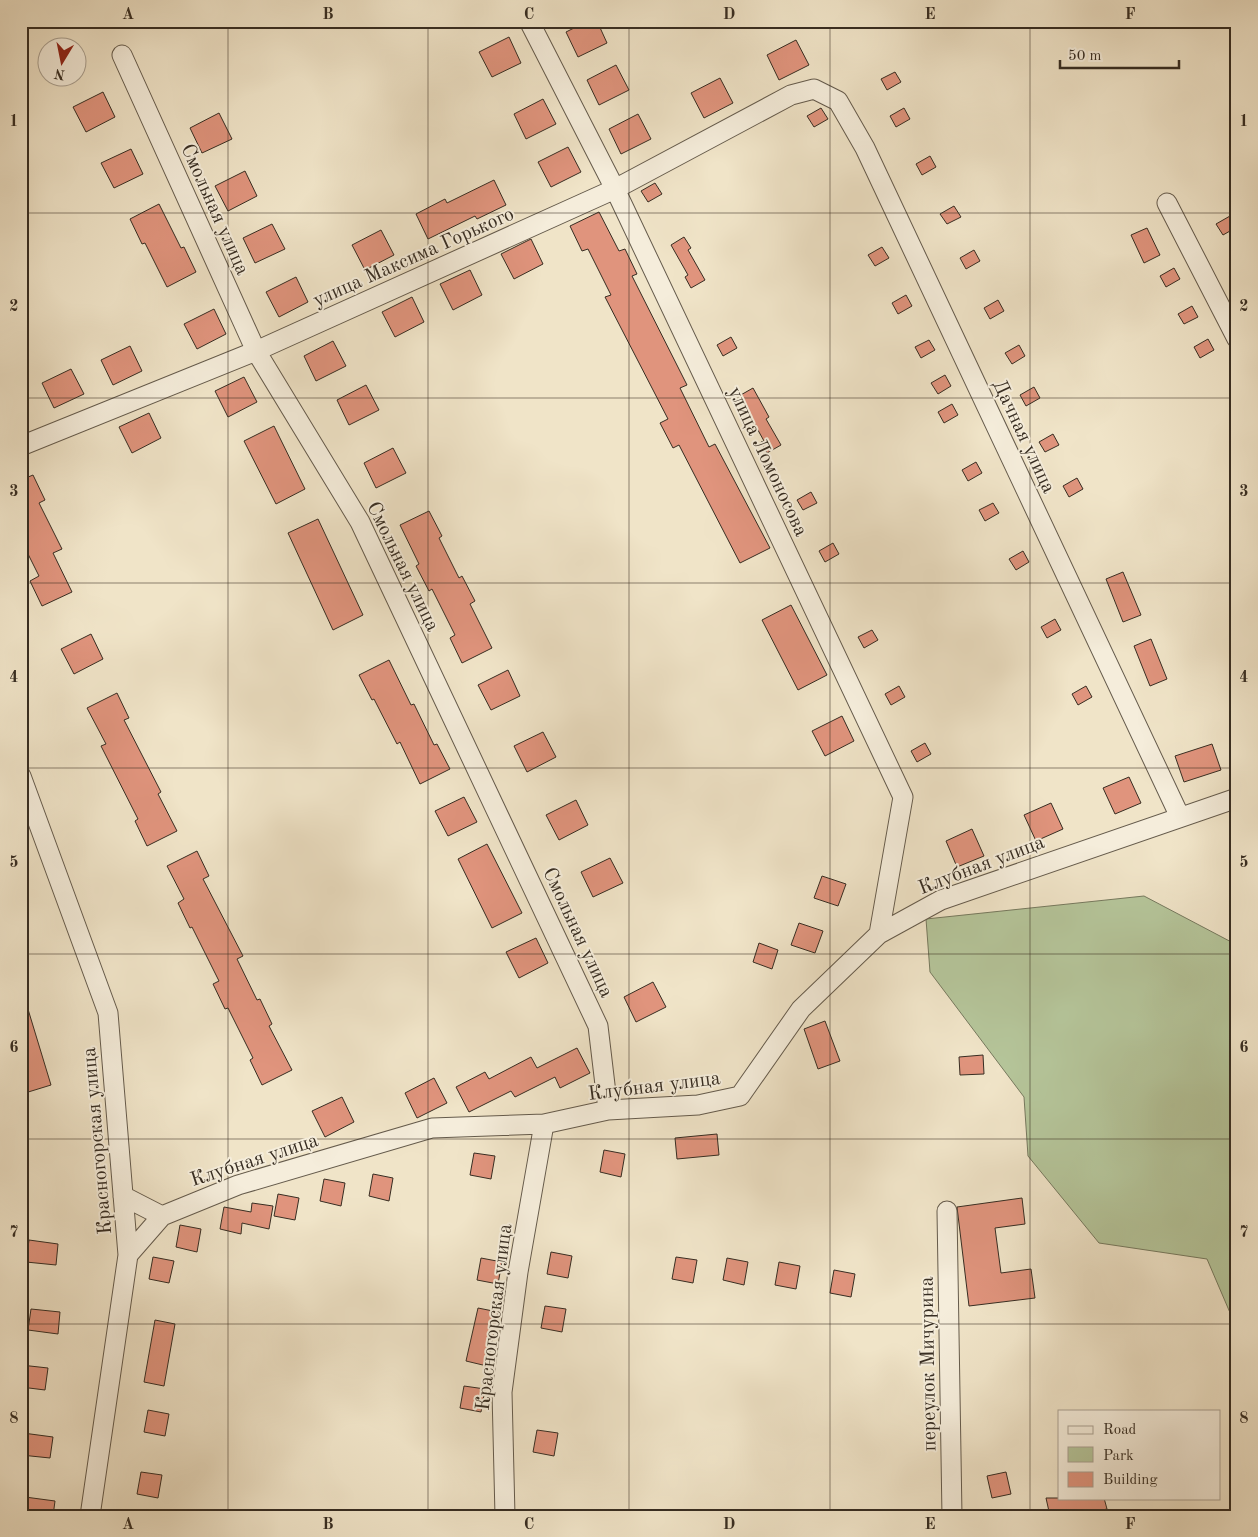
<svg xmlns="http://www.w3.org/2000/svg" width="1258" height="1537" font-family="'Old Standard TT',serif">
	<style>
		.green { fill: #b5c59a; stroke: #76795e }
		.building { fill: #e0947d; stroke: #372d22 }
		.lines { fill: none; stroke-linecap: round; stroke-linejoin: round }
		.minor-casing { stroke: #655b4c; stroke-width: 21 }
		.minor { stroke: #f5eddb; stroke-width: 19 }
		.grid { fill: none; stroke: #372d22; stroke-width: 1; stroke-opacity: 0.55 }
		.labels { text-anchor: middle; stroke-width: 4; stroke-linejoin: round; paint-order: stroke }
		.street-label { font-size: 20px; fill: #372d22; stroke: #f5eddb }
		.neatline { fill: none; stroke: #372d22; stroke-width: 2 }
		.grid-label { font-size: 16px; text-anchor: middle; font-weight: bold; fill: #372d22 }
	</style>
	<rect width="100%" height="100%" fill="#f0e4c8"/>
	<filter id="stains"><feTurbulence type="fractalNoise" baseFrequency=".004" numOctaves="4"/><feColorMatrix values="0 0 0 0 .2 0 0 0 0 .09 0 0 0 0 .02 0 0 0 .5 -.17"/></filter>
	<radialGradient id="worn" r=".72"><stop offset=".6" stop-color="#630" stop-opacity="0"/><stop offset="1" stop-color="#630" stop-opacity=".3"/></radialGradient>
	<path class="green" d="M1144,896L1237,945V1329L1207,1259L1099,1243L1028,1156L1024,1097L930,972L926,919Z"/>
	<path class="building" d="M588,21H597L607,43L578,57L566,32Z
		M509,37L521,63L492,77L479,52Z
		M796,40L809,65L779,80L767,55Z
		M616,65L629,90L599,105L587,80Z
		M895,72L901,82L887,90L881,79Z
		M720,78L733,103L704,118L691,93Z
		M103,92L115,117L86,132L73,107Z
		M543,99L556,124L526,139L514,114Z
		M821,108L828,119L814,127L807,116Z
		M904,108L910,119L896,127L890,116Z
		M219,113L232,139L202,153L190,128Z
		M638,114L651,139L621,154L609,129Z
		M568,147L581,172L551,187L538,162Z
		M131,149L143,174L114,188L101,163Z
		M930,156L936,167L922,175L916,164Z
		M245,171L257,196L228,211L215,186Z
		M494,180L506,205L477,219L475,216L428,239L416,214L445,199L447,203Z
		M655,183L662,194L648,202L641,191Z
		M159,204L181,248L184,247L196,272L167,287L145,243L142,244L130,219Z
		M954,206L961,217L947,224L940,214Z
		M599,212L619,251L625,249L637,274L632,276L687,385L680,388L709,447L715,444L770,548L740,563L679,445L673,448L660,423L668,419L605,297L611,295L588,249L582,251L570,226Z
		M1230,216L1237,227L1223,235L1216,224Z
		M272,224L285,249L255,263L243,238Z
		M1147,228L1160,255L1144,263L1131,235Z
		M381,230L394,255L365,270L352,245Z
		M684,237L691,248L688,250L705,280L691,288L685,277L688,275L671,245Z
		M531,239L543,264L514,279L501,254Z
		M882,247L889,258L875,266L868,255Z
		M974,250L980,261L966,269L960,258Z
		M1174,268L1180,279L1166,287L1160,276Z
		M470,270L482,295L453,310L440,284Z
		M296,277L308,302L279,317L266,292Z
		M906,295L912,306L898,314L892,303Z
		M412,297L424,322L395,337L382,312Z
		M998,300L1004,311L990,319L984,308Z
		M1192,306L1198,317L1184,324L1178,314Z
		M214,309L226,334L197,349L184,324Z
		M731,337L737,348L723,356L717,345Z
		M1208,339L1214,350L1200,358L1194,347Z
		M929,340L935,350L921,358L915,347Z
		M333,341L346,366L316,381L304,356Z
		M1019,345L1025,356L1012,364L1005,353Z
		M130,346L142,371L113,385L101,360Z
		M71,369L84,394L54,408L42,383Z
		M945,375L951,386L938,394L931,383Z
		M244,377L257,402L228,417L215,391Z
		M366,385L379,410L349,425L337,400Z
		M1034,387L1040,398L1026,406L1020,395Z
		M753,388L769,417L766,419L781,445L767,453L761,442L764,441L739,396Z
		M952,404L958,415L944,423L938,412Z
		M149,413L161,438L132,453L119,427Z
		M274,426L305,489L276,504L244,441Z
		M1053,434L1059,445L1045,452L1039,442Z
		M393,448L406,473L376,488L364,463Z
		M976,462L982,473L968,481L962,470Z
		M33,475L45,500L39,503L62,549L53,553L72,592L42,606L30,581L39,576L21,540V480Z
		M1077,478L1083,489L1069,497L1063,486Z
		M811,492L817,503L803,510L797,500Z
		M993,503L999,513L985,521L979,510Z
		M429,511L442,536L439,538L459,578L462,576L475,601L470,604L492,648L462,663L450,638L455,635L432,589L429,591L416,566L419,564L400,525Z
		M318,519L363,615L333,630L288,533Z
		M833,543L839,554L825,562L819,551Z
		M1023,551L1029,562L1016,570L1009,559Z
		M1123,572L1141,615L1123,622L1106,579Z
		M791,605L827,675L798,690L762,620Z
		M1055,619L1061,630L1047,638L1041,627Z
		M872,630L878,640L864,648L858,637Z
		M91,634L103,659L74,674L61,649Z
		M1151,639L1167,679L1150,686L1134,646Z
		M389,660L411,705L414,704L434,745L437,744L450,769L420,784L400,742L397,744L374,699L372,700L359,675Z
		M508,670L520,696L491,710L478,685Z
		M899,686L905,697L891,705L885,694Z
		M1086,686L1092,697L1078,705L1072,694Z
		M117,693L129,718L124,720L161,792L158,794L177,831L147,846L135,821L138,819L101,746L106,744L87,708Z
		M842,716L854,741L825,756L812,731Z
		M543,732L556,757L527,772L514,746Z
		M925,743L931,754L917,762L911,751Z
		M1212,744L1221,770L1184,782L1175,756Z
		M1129,777L1141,803L1115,814L1103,788Z
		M464,797L477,822L448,836L435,811Z
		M576,800L588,825L559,840L546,815Z
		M1051,803L1063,829L1036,841L1024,815Z
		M972,829L984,856L957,867L946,841Z
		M487,844L522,913L492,928L458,859Z
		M197,851L209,876L203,879L243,956L237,959L257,1000L260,999L272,1024L269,1026L292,1070L262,1085L250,1060L253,1058L228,1008L225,1009L213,984L219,981L192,927L190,928L178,903L184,899L167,866Z
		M610,858L623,883L593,897L581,872Z
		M822,876L846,884L838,906L814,898Z
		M799,923L823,931L815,953L791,945Z
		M536,938L548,963L519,978L506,952Z
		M759,943L778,950L772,969L753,962Z
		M653,982L666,1007L636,1022L624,997Z
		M21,996H24L51,1085L25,1093L21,1082Z
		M825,1021L840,1061L818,1069L804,1029Z
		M577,1048L590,1073L560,1088L555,1077L515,1097L511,1091L469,1112L456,1087L485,1072L489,1079L531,1057L537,1068Z
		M983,1055L984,1074L960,1075L959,1057Z
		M434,1078L447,1103L417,1118L405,1093Z
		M342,1097L354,1122L325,1137L312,1111Z
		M717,1134L719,1155L677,1159L675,1138Z
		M604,1150L625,1154L621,1177L600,1172Z
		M474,1153L495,1156L491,1179L470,1175Z
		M373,1174L393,1178L389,1201L369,1196Z
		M324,1179L345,1183L341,1206L320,1201Z
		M278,1194L299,1198L295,1220L274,1216Z
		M1022,1198L1025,1224L995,1228L1001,1273L1031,1269L1035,1298L969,1306L957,1207Z
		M252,1203L273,1206L269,1229L242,1223L241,1234L220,1229L224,1207L251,1212Z
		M180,1225L201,1229L197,1252L176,1247Z
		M29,1240L58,1244L56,1265L26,1262Z
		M551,1252L572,1256L568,1278L547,1274Z
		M153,1257L174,1261L169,1283L149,1279Z
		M676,1257L697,1260L693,1283L672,1279Z
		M481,1258L502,1262L498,1284L477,1280Z
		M727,1258L748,1262L744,1285L723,1280Z
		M779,1262L800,1266L796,1289L775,1285Z
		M834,1270L855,1274L851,1297L830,1293Z
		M545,1306L566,1309L562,1332L541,1328Z
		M478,1308L498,1312L487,1366L466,1361Z
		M31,1309L60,1312L58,1334L28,1330Z
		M155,1320L175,1324L164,1386L144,1382Z
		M21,1365L48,1368L45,1390L21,1387Z
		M464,1386L485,1389L481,1412L460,1408Z
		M148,1410L169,1414L165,1436L144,1432Z
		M537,1430L558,1433L554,1456L533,1452Z
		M23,1433L53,1437L50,1458L21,1455Z
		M141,1472L162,1475L158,1498L137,1494Z
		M1006,1472L1011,1494L992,1498L987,1476Z
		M25,1497L55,1501L53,1516H23Z
		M1046,1498H1104L1107,1509L1074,1516H1050Z"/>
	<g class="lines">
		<g class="minor-casing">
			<path id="minor" d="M529,21L615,189L903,797L879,934
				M122,55L256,351L360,522L598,1026L608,1110
				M1167,203L1237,339
				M21,446L256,351L615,189L791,95L814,89L838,101L865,148L1180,817
				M21,776L108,1013L128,1255L90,1516
				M123,1196L162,1216
				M947,1211L952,1516
				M128,1255L162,1216L238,1185L432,1128L544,1124L608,1110L698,1105L740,1096L801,1009L879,934L941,900L1237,798
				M505,1516L502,1392L518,1272L544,1124"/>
		</g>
		<use href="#minor" class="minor"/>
	</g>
	<path class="grid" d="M228,21V1516M428,21V1516M629,21V1516M830,21V1516M1030,21V1516M21,213H1237M21,398H1237M21,583H1237M21,768H1237M21,954H1237M21,1139H1237M21,1324H1237"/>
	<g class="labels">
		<g class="street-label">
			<text transform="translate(216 209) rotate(66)" y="7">Смольная улица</text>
			<text transform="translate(413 256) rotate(-24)" y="7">улица Максима Горького</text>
			<text transform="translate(1025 436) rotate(65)" y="7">Дачная улица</text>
			<text transform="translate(769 461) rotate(65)" y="7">улица Ломоносова</text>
			<text transform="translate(404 566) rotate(64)" y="7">Смольная улица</text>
			<text transform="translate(981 864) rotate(-21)" y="7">Клубная улица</text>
			<text transform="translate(579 932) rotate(65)" y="7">Смольная улица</text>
			<text transform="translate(654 1085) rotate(-7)" y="7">Клубная улица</text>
			<text transform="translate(96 1141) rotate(-95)" y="7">Красногорская улица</text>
			<text transform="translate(254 1159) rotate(-18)" y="7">Клубная улица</text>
			<text transform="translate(493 1317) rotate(-83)" y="7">Красногорская улица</text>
			<text transform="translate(927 1364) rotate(-91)" y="7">переулок Мичурина</text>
		</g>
	</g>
	<rect width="1258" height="1537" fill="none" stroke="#f0e4c8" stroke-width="55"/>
	<rect x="1058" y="1410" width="162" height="90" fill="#f5eddb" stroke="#a9a091"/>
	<rect x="1068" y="1426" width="25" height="8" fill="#f5eddb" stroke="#a9a091"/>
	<text x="1103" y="1434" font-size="15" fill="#372d22">Road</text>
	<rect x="1068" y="1447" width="25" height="15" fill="#b5c59a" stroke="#a9a091"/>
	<text x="1103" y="1460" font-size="15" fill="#372d22">Park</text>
	<rect x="1068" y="1472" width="25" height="15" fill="#e0947d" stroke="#a9a091"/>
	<text x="1103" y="1484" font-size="15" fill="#372d22">Building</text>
	<g transform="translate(62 62) rotate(190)"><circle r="24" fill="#f5eddb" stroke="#a9a091"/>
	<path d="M0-4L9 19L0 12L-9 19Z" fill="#8f2418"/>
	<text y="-8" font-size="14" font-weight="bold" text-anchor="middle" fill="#372d22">N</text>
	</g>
	<path d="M1060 60v8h119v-8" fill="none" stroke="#372d22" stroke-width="2.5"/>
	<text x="1068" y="60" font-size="15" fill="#372d22" stroke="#f5eddb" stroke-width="4" paint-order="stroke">50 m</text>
	<rect x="28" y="28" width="1202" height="1482" class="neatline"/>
	<g class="grid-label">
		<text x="128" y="19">A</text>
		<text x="328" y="19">B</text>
		<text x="529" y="19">C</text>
		<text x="729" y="19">D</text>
		<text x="930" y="19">E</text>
		<text x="1130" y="19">F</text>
		<text x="14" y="126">1</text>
		<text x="1244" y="126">1</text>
		<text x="14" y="311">2</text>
		<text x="1244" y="311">2</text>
		<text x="14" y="496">3</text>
		<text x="1244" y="496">3</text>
		<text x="14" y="682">4</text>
		<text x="1244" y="682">4</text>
		<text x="14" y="867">5</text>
		<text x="1244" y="867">5</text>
		<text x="14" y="1052">6</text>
		<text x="1244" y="1052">6</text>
		<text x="14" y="1237">7</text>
		<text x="1244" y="1237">7</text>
		<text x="14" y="1423">8</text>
		<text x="1244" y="1423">8</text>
		<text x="128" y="1529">A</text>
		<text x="328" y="1529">B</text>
		<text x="529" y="1529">C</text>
		<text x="729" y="1529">D</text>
		<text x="930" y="1529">E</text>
		<text x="1130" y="1529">F</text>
	</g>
	<rect width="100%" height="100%" filter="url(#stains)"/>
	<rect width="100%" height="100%" fill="url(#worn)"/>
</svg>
